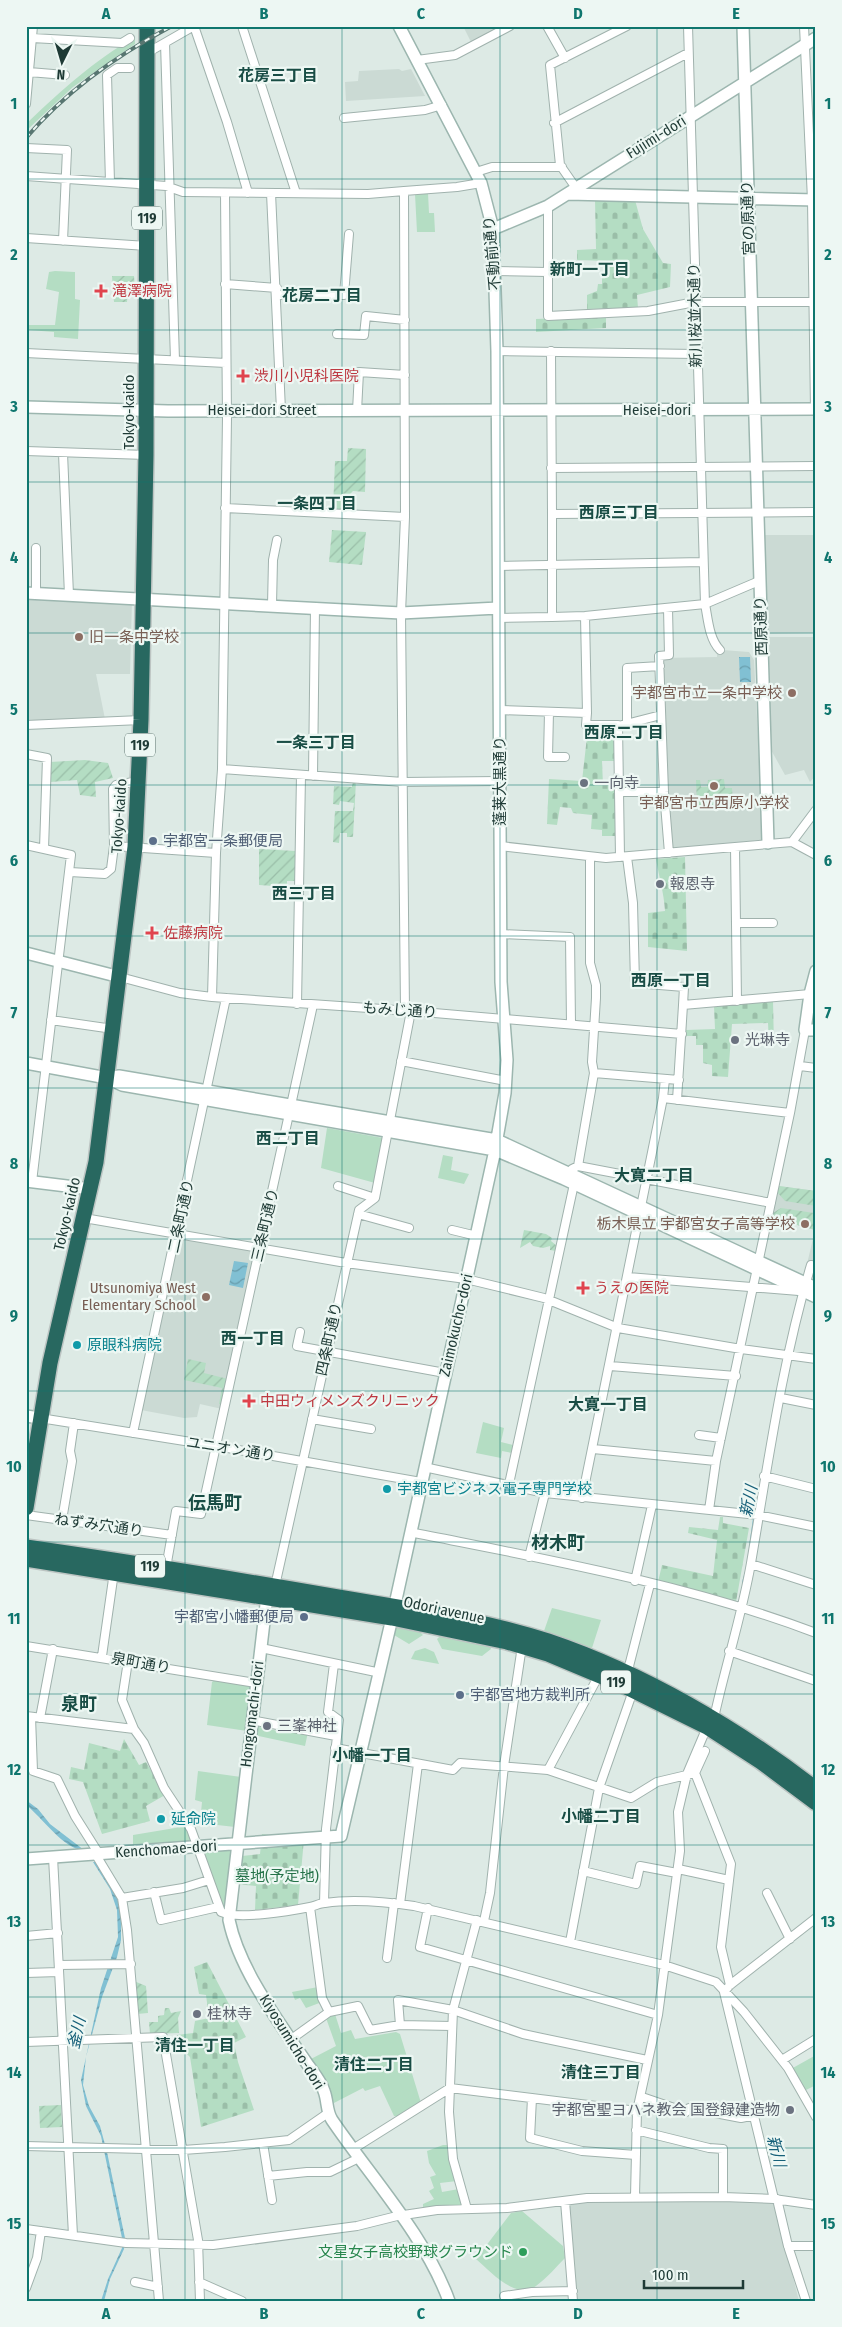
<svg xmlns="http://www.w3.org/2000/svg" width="842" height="2327" font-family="'Fira Sans Condensed','Noto Sans JP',sans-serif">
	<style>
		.built { fill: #cbdad4 }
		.green { fill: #b4ddc3 }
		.cemetery { fill: url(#cemetery-stones) }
		.garden { fill: url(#garden-furrows) }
		.water { fill: url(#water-waves) }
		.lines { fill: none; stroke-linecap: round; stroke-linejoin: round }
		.stream { stroke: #81c0d3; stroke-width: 2 }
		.street-casing { stroke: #a0b2ad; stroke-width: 10 }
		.secondary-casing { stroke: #9cb6af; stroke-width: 14 }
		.highway-casing { stroke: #bcc4c2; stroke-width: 18 }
		.street { stroke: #fff; stroke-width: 8 }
		.secondary { stroke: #fff; stroke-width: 11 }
		.highway { stroke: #286860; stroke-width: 15 }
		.rail-casing { stroke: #587671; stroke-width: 4 }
		.rail { stroke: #edf7f3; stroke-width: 2; stroke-dasharray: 5.5; stroke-linecap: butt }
		.grid { fill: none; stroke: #0f766e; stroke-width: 1; stroke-opacity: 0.55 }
		.health-dot { fill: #e0444e; stroke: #edf7f3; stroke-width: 2 }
		.education-dot { fill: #8d6e63; stroke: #edf7f3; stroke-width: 2 }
		.worship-dot { fill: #6b7280; stroke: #edf7f3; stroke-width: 2 }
		.service-dot { fill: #5c6f8a; stroke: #edf7f3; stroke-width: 2 }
		.culture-dot { fill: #0f9aa8; stroke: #edf7f3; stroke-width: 2 }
		.leisure-dot { fill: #2e9e5b; stroke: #edf7f3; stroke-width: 2 }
		.labels { text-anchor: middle; stroke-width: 4.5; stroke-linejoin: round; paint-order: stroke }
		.shield { fill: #edf7f3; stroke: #5c736e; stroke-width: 1 }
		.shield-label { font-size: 14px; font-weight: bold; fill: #1e3a35 }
		.street-label { font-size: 15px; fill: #1e3a35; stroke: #edf7f3 }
		.health-label { font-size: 15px; fill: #be3a42; stroke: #edf7f3; text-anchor: start }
		.education-label { font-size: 15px; fill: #785e54; stroke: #edf7f3; text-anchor: end }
		.worship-label { font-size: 15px; fill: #5b616d; stroke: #edf7f3; text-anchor: start }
		.service-label { font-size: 15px; fill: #4e5e75; stroke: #edf7f3; text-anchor: start }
		.culture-label { font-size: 15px; fill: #0d838f; stroke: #edf7f3; text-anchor: start }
		.park-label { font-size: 15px; fill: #26734a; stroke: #edf7f3 }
		.leisure-label { font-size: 15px; fill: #27864d; stroke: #edf7f3; text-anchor: end }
		.neighbourhood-label { font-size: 16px; font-weight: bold; fill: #194d45; stroke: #edf7f3 }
		.water-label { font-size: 16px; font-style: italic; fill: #166079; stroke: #edf7f3 }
		.quarter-label { font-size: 18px; font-weight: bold; fill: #194d45; stroke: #edf7f3 }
		.neatline { fill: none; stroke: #0f766e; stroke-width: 2 }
		.grid-label { font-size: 16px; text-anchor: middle; font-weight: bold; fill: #0f766e }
	</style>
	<defs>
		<pattern id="cemetery-stones" width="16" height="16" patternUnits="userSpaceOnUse" patternTransform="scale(1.25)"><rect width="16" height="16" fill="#b4ddc3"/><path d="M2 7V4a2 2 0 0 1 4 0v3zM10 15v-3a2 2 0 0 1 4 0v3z" fill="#9abea8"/></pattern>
		<pattern id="garden-furrows" width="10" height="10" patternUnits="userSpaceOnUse" patternTransform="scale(1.25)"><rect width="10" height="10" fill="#b4ddc3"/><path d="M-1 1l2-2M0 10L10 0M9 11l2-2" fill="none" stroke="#9abea8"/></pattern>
		<pattern id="water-waves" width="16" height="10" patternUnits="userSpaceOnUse" patternTransform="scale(1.25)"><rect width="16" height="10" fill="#81c0d3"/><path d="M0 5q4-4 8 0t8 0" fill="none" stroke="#699dac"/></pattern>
	</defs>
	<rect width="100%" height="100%" fill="#ddeae5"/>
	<path class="built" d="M463,26H504L472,44Z
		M399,69L402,71L411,69L425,96L346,101L345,82L358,81L359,71Z
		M762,535H816V633L766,634Z
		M26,597L132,600L130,674H96L105,719L26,722Z
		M767,637H816V775L810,782L804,770L785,775L770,748Z
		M722,650L749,652L754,660L763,835L761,840L671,849L661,658L717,657V651Z
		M779,1186L816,1191V1265L807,1264L815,1230L772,1218Z
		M181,1238L256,1251L222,1409L200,1404L197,1417L184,1418L141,1410L178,1240Z
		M645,2201L774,2202L799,2301H577L569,2203Z"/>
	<path class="green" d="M135,37V44L73,87L26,131L27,123C63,89 92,62 135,37Z
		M428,193L429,213H434L435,232H417L415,194Z
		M55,271L75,272V299L80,300L78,339L54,337V332L29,330L26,351L27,325H55L59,292L46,289L49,272Z
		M327,1128L383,1138L375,1183L321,1168Z
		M443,1155L453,1157L451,1170L469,1174L464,1184L438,1178Z
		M483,1422L504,1428L501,1442L513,1445L512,1453L502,1451L501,1458L476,1453Z
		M552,1608L601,1620L592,1648L544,1631Z
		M394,1627L420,1632L423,1635L409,1644L394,1635Z
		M440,1636L490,1646L491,1649L482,1656L442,1649L437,1639Z
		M425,1648L434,1652L439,1664L411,1659L415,1651Z
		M216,1679L250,1684L253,1689L247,1731L207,1725L212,1682Z
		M255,1726L278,1731L279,1727L308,1732L305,1746L254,1735Z
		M198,1771L241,1777L235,1827L200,1823L202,1802L195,1800Z
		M187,1826L193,1843L133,1847V1835Z
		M232,1849L227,1906L221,1908L204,1850Z
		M318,1987L322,2002L306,2008L300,1998L295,2000L292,1992Z
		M335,2014L341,2033L351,2030L355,2039L396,2032L400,2034L421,2103L397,2116H394L380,2086L365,2091L363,2088L332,2104L309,2060L336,2046L326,2018Z
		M816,2055V2085L804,2091L791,2069Z
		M443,2145H448L457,2181L440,2183L442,2192L459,2189L463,2206L423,2210V2204L434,2199L429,2191L434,2188L430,2177L436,2175L429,2163L427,2151Z
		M522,2211L563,2246L565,2258C556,2267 547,2278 536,2286C516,2301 490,2271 476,2259L511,2213Z"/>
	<path class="cemetery" d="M595,199L635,200L643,229L663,263L671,264L670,287L637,295L638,308L587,309V295L597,291L598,284H602V277H609V261L577,260V250L596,249Z
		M606,316V328L536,332V319Z
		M588,728L617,729L618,761H602L603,785H618L619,836H602V830L591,829L592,815L573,813L571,808L560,807L557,825L547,824L549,779L582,781Z
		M685,857L687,951L648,947V913L665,911C664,893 659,877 656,859Z
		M773,1001L774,1046L769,1044L768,1023L732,1024L728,1077L712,1076V1065L703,1063V1045H696V1036H685L686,1030L715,1029L714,1006Z
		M720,1517H723V1523L749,1528L736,1602L658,1582L662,1565L713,1576L717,1540L688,1533L689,1527L718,1530Z
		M124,1739L139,1765L146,1762L165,1795L146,1806L150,1821L102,1834L83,1782L69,1779L71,1767L84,1770L89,1743L120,1751Z
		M262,1834L304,1839L298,1905L255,1910L256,1886L236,1884L242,1856L260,1854Z
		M207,1962L246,2037L234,2043L238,2062L254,2110L201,2127L190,2057L179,2046L177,2035L193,2033L195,2021L209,2018L206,1995L199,1994L194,1967Z"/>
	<path class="garden" d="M112,276H134L135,289L128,292L127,302H114Z
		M348,448L366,449L365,492L353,491L350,494V502L356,510L333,509L335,461H347Z
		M332,530L366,532L362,565L329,562Z
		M85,760L108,763L113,778L95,782L96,797L80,795L77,780L50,782V762Z
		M724,779L725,788H732L733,804L697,806L696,780H700L701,787H707L708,780Z
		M353,780L356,781L353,837H347V833H340L339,843L333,842L335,811H353L354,803L340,801L339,805L333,804L334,786L352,787Z
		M259,849L296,851L295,881H287V887L259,885Z
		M779,1186L816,1191V1206L785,1201L777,1192Z
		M781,1208L814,1213L815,1230L772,1218L773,1213Z
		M524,1230L546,1234L552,1238L551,1241L557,1246L556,1251L550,1250V1246L543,1248L533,1246L530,1242L520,1248Z
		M188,1359L206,1363L204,1373L228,1379L223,1405L219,1404L222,1388L184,1380Z
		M134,1981L146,1986L148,2013L137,2014Z
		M165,2008H169L171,2013L181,2011L178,2018L179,2033L150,2034L149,2022H158V2016L164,2015Z
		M61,2105L62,2127L40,2128L39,2106Z"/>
	<path class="water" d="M739,657H750L751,682H740Z
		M234,1261L248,1263L243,1288L229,1285Z
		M26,1800L38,1809L50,1824L84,1850C65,1851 41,1816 26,1805Z
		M93,1862H98L117,1898L121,1911V1940L117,1957L102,1997L86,2057L83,2085L89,2106L100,2126L107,2152L125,2238L124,2249L110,2279L104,2301H101L108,2279L122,2248V2238L101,2136L86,2106L81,2080L101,1988L118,1937L117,1910L110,1889Z"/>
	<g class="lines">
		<path class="stream" d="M750,1547L754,1518
			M743,1582L746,1572"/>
		<g class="street-casing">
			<path id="street" d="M194,26L227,122L248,193
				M242,26L296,193
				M547,26L565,58
				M688,26L705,604C708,619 709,639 720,650
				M804,26L812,200L815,409
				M32,38L122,43L130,38
				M165,43L175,360
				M147,53L194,26
				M417,60L455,55L510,26
				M29,72L65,75
				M26,104L33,26
				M344,118L425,110L442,105
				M554,123L688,53
				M26,148L67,150L63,241
				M476,172L492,167H562
				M26,176L166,186L183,192L368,194L404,191
				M110,182L107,75L117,68H130
				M576,188L560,165L550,65L627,26
				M271,193L281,410
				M548,206V316L648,311L695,302H816
				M26,238L147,246
				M495,271L548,272
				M225,284L277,288
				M277,295H344L349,234
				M337,334L364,335L366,316L405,320
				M497,351L696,354
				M551,351L552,514L816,512
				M26,353L226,363
				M357,411L359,372L405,375
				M26,451L146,455
				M63,453L69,595
				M551,468L816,466
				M225,508L405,517
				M36,548V594
				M498,566L703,562
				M272,605L273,560L277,540
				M668,608L669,655L659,656L664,792L669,853
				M585,616L587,713
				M552,617L585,616L705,604L759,581
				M498,618L552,617V514
				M499,710L587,713L586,725H618L620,857
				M549,712L548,757H565
				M627,724V668L660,666
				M26,725L141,720
				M622,725L661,715
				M26,754L47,758L44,849
				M222,769L403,782L499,781
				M313,776L315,607
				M619,792H664
				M792,842L816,810
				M26,845L71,855L32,1182
				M114,846L113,789L116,785L139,781
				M500,846L606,858L792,842L816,855
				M735,847L737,1001
				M627,857L633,903L635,983L684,987L683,1005
				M70,872L105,874L111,869L114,846L216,853
				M736,923H773
				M501,934L570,937L571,1024
				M120,977L180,993L212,997L411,1011L682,1034
				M212,997L216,853L222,769L227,417L225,193
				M297,1004L301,775
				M405,1010L401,613L405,517L404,191L457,187L481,183
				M51,1020L113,1029
				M401,1061L506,1081
				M800,1066L816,1068
				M594,1073L679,1080
				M663,1098L665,1079
				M677,1100L683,1005L810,994
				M578,1166L594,1073L592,1062L596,998V985L590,963V858
				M566,1176L572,1169L578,1166L771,1203
				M338,1186L375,1198
				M358,1214L409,1228
				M84,1218L346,1263L466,1279L544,1298L618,1328L741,1349L816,1359
				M452,1230L477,1236
				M628,1277L799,1291
				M300,1332L297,1346L445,1373
				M610,1366L736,1376
				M781,1398L816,1405
				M40,1418L216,1446L421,1482
				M312,1419L371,1429
				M133,1433L226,998
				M699,1435L721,1438
				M593,1449L716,1461
				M424,1467L545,1493L758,1515L816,1527
				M764,1476L816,1489
				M509,1484L574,1184
				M582,1498L663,1098L790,1113
				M709,1510L716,1461L790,1113L805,1030
				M26,1515L172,1535
				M62,1520L72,1461L70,1451L74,1423
				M410,1532C544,1559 687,1584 816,1633
				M529,1557L545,1493
				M751,1564L816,1585
				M166,1568L176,1511L201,1514L313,1005
				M635,1581L652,1505
				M275,1586L359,1210L375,1198L411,1011
				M26,1646L256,1683
				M261,1648L376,1672
				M729,1651L816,1681
				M102,1656L114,1572
				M627,1674L650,1584
				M26,1716L134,1729L122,1700L128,1661
				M31,1717L33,1771L57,1779L75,1816L99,1854
				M40,1718L53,1649
				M714,1718C725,1667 742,1615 751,1563C768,1464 782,1362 811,1265L816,1266
				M251,1720L336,1736
				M134,1729L144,1743L164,1788L191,1829L221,1912C238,1920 290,1911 310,1907C315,1906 320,1903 325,1903C351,1899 387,1902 414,1906L664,1965L716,1982L744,2012L788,2068L816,2117
				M335,1748L453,1770L460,1763L548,1770L631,1798L657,1782L695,1773
				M705,1751L695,1773L731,1864L721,1947L730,1985
				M548,1770L599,1675
				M96,1855L122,1898L127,1930L159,2301
				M53,1857L73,2235
				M678,1869L729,1880
				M583,1871L636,1884L640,1866L677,1873
				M154,1892L161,1920L218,1907
				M767,1893L790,1939
				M122,1898L183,1888L209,1880
				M324,1903L326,1829L339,1720L328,1712L334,1664
				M400,1904L418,1764
				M428,1908L420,1947L658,2015
				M484,1921L490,1893L504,1766L522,1646
				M26,1936L58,1933
				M570,1942L599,1788L634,1688
				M387,1958L394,1903
				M59,1965L131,1964
				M26,1973L59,1972
				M329,2012L358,2006L370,2030L400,2025L398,2000L453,2010L523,2034L647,2060
				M400,2025L452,2026
				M290,2040L329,2012L322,1998L310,1907
				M26,2042L163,2037L198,2240L200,2301
				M782,2060L816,2039
				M642,2097L686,2112L689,2108L741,2118L755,2115
				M532,2098L530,2138L582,2151L636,2155
				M636,2130L709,2148L723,2149V2197
				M263,2143L272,2200
				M26,2146L183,2150L225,2147L289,2140L328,2113
				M353,2149L450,2088L637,2111
				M268,2176L307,2172H330L359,2158
				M635,2196L637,2111L658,2015L680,1851L678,1812L687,1774L707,1727
				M774,2199L724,1992L730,1985L816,1918
				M777,2199L788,2246L806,2301
				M565,2201L573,2301
				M467,2209L453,2159L449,2112L453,2010L477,1920
				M26,2229L126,2243L213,2245L357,2226L397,2216L437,2210L507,2208L587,2198L723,2197L774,2199L816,2205
				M788,2246H816
				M135,2282L158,2287
				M199,2282L242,2301
				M26,2288L37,2258L41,2231
				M504,2296L532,2292L573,2291"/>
		</g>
		<g class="secondary-casing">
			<path id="secondary" d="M743,26L768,843
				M568,194L816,200
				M493,229L548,206L816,38
				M26,407L168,411L816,409
				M26,593L401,613L498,608
				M26,953L120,977
				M816,971L810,994L805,1030H816
				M26,1063L107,1078L122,1085L495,1150L564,1179L816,1297
				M107,1078L119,1076L497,1140L816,1288
				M26,1181L91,1189
				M26,1416L40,1418
				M271,1591L267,1596L229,1920C239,1969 278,2021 306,2062C312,2071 321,2081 324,2091C328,2101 326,2111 332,2120C370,2176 426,2237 449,2301
				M26,1859L341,1836L392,1618L495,1150L505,1093L507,1060L501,982L497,351L493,229L481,183L399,26"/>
		</g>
		<g class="highway-casing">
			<path id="highway" d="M26,1508L50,1363L96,1162L135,847L141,720L146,455L147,26
				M26,1547C130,1562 234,1579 338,1597C408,1609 480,1619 548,1641C643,1673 737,1728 816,1789
				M26,1559L392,1618L507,1642L548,1654L622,1685L707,1727L761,1762L816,1803"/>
		</g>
		<use href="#street" class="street"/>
		<use href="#secondary" class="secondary"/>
		<use href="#highway" class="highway"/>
		<g class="rail-casing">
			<path id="rail" d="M26,138C67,90 117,55 172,26"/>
		</g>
		<use href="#rail" class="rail"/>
	</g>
	<path class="grid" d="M185,26V2301M342,26V2301M500,26V2301M657,26V2301M26,179H816M26,330H816M26,482H816M26,633H816M26,785H816M26,936H816M26,1088H816M26,1239H816M26,1391H816M26,1542H816M26,1694H816M26,1845H816M26,1997H816M26,2148H816"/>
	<g class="health-dot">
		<path d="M98.5 283.5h5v5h5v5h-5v5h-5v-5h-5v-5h5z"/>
		<path d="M240.5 368.5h5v5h5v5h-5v5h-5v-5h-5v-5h5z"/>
		<path d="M149.5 925.5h5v5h5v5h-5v5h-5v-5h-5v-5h5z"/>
		<path d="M580.5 1280.5h5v5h5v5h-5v5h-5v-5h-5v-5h5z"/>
		<path d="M246.5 1393.5h5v5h5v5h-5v5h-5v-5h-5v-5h5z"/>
	</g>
	<g class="education-dot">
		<circle cx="79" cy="637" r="5"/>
		<circle cx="792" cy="693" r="5"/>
		<circle cx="714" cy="786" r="5"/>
		<circle cx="805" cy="1224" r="5"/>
		<circle cx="206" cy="1297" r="5"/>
	</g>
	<g class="worship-dot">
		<circle cx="584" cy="783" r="5"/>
		<circle cx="660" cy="884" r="5"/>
		<circle cx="735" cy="1040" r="5"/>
		<circle cx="267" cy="1726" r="5"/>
		<circle cx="197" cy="2014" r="5"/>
		<circle cx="790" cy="2110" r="5"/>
	</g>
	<g class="service-dot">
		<circle cx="153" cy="841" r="5"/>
		<circle cx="304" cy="1617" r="5"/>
		<circle cx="460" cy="1695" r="5"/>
	</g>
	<g class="culture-dot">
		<circle cx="77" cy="1345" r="5"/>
		<circle cx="387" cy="1489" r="5"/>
		<circle cx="161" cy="1819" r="5"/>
	</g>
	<circle class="leisure-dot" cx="523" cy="2252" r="5"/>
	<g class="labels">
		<g class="shield">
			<rect x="132" y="206.5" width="30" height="23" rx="4"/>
			<rect x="125" y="733.5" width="30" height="23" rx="4"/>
			<rect x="135" y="1554.5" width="30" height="23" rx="4"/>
			<rect x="601" y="1670.5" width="30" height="23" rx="4"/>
		</g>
		<g class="shield-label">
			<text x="147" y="223">119</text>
			<text x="140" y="750">119</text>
			<text x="150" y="1571">119</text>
			<text x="616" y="1687">119</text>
		</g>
		<g class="street-label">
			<text transform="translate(656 137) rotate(-32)" y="5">Fujimi-dori</text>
			<text transform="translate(748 218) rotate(-92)" y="5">宮の原通り</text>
			<text transform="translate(492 253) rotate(-95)" y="5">不動前通り</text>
			<text transform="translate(695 315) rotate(-91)" y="5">新川桜並木通り</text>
			<text x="262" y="415">Heisei-dori Street</text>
			<text x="657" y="415">Heisei-dori</text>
			<text transform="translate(129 412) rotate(-90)" y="5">Tokyo-kaido</text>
			<text transform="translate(761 626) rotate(-92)" y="5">西原通り</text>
			<text transform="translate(500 781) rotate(-90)" y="5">蓬莱大黒通り</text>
			<text transform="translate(119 816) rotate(-86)" y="5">Tokyo-kaido</text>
			<text transform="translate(400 1010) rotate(4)" y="5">もみじ通り</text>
			<text transform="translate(67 1214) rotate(-77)" y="5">Tokyo-kaido</text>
			<text transform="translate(181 1216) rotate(-78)" y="5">二条町通り</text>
			<text transform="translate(265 1225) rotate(-77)" y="5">三条町通り</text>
			<text transform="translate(456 1325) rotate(-77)" y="5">Zaimokucho-dori</text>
			<text transform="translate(329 1339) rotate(-78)" y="5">四条町通り</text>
			<text transform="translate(231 1449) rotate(9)" y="5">ユニオン通り</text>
			<text transform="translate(99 1525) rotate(8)" y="5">ねずみ穴通り</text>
			<text transform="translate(444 1610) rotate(12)" y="5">Odori avenue</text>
			<text transform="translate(141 1663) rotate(10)" y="5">泉町通り</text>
			<text transform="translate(252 1714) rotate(-83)" y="5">Hongomachi-dori</text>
			<text transform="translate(166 1849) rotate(-4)" y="5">Kenchomae-dori</text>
			<text transform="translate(292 2042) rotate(58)" y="5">Kiyosumicho-dori</text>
		</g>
		<g class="health-label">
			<text x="112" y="296">滝澤病院</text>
			<text x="254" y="381">渋川小児科医院</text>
			<text x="163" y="938">佐藤病院</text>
			<text x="594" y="1293">うえの医院</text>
			<text x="260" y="1406">中田ウィメンズクリニック</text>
		</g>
		<g class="education-label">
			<text x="89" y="642" text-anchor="start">旧一条中学校</text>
			<text x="782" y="698">宇都宮市立一条中学校</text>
			<text x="714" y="808" text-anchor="middle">宇都宮市立西原小学校</text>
			<text x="795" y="1229">栃木県立 宇都宮女子高等学校</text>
			<text x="196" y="1293">Utsunomiya West<tspan x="196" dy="17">Elementary School</tspan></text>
		</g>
		<g class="worship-label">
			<text x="594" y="788">一向寺</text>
			<text x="670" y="889">報恩寺</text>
			<text x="745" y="1045">光琳寺</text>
			<text x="277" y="1731">三峯神社</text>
			<text x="207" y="2019">桂林寺</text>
			<text x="780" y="2115" text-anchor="end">宇都宮聖ヨハネ教会 国登録建造物</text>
		</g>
		<g class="service-label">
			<text x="163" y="846">宇都宮一条郵便局</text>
			<text x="294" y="1622" text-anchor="end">宇都宮小幡郵便局</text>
			<text x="470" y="1700">宇都宮地方裁判所</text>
		</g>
		<g class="culture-label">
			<text x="87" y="1350">原眼科病院</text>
			<text x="397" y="1494">宇都宮ビジネス電子専門学校</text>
			<text x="171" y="1824">延命院</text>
		</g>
		<g class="park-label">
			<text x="277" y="1881">墓地(予定地)</text>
		</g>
		<g class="leisure-label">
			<text x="513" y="2257">文星女子高校野球グラウンド</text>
		</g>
		<g class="neighbourhood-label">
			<text x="278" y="81">花房三丁目</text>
			<text x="590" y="275">新町一丁目</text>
			<text x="322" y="301">花房二丁目</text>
			<text x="317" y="509">一条四丁目</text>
			<text x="619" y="518">西原三丁目</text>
			<text x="624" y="738">西原二丁目</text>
			<text x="316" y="748">一条三丁目</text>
			<text x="304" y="899">西三丁目</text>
			<text x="671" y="986">西原一丁目</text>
			<text x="288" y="1144">西二丁目</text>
			<text x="654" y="1181">大寛二丁目</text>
			<text x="253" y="1344">西一丁目</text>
			<text x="608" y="1410">大寛一丁目</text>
			<text x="372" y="1761">小幡一丁目</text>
			<text x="601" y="1822">小幡二丁目</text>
			<text x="195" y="2051">清住一丁目</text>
			<text x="374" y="2070">清住二丁目</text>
			<text x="601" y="2078">清住三丁目</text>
		</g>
		<g class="water-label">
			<text transform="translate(748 1501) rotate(-79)" y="6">新川</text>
			<text transform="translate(76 2033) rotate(-77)" y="6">釜川</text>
			<text transform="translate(777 2151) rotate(76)" y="6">新川</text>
		</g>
		<g class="quarter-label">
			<text x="215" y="1509">伝馬町</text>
			<text x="558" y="1549">材木町</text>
			<text x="79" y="1710">泉町</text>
		</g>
	</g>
	<rect width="842" height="2327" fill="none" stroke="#edf7f3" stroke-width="55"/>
	<g transform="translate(62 62) rotate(185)" stroke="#edf7f3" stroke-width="4" paint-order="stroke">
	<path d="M0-4L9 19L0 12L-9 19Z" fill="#1e3a35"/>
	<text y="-8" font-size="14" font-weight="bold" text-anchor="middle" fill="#1e3a35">N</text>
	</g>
	<path d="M644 2280v8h99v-8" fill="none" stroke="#1e3a35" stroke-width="2.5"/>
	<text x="652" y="2280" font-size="15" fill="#1e3a35" stroke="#edf7f3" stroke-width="4" paint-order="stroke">100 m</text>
	<rect x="28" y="28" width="786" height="2272" class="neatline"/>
	<g class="grid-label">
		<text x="106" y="19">A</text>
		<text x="264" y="19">B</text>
		<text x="421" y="19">C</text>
		<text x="578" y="19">D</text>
		<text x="736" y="19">E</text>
		<text x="14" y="109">1</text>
		<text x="828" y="109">1</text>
		<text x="14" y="260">2</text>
		<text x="828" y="260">2</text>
		<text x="14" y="412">3</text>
		<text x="828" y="412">3</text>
		<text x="14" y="563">4</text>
		<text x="828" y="563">4</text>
		<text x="14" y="715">5</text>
		<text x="828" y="715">5</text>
		<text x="14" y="866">6</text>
		<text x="828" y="866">6</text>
		<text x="14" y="1018">7</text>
		<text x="828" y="1018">7</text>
		<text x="14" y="1169">8</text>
		<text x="828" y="1169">8</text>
		<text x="14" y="1321">9</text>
		<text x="828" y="1321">9</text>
		<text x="14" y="1472">10</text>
		<text x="828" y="1472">10</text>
		<text x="14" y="1624">11</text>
		<text x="828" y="1624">11</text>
		<text x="14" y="1775">12</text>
		<text x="828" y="1775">12</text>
		<text x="14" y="1927">13</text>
		<text x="828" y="1927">13</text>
		<text x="14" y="2078">14</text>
		<text x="828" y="2078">14</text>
		<text x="14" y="2229">15</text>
		<text x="828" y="2229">15</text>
		<text x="106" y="2319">A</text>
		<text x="264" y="2319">B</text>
		<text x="421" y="2319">C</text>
		<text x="578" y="2319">D</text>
		<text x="736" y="2319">E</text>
	</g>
</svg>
